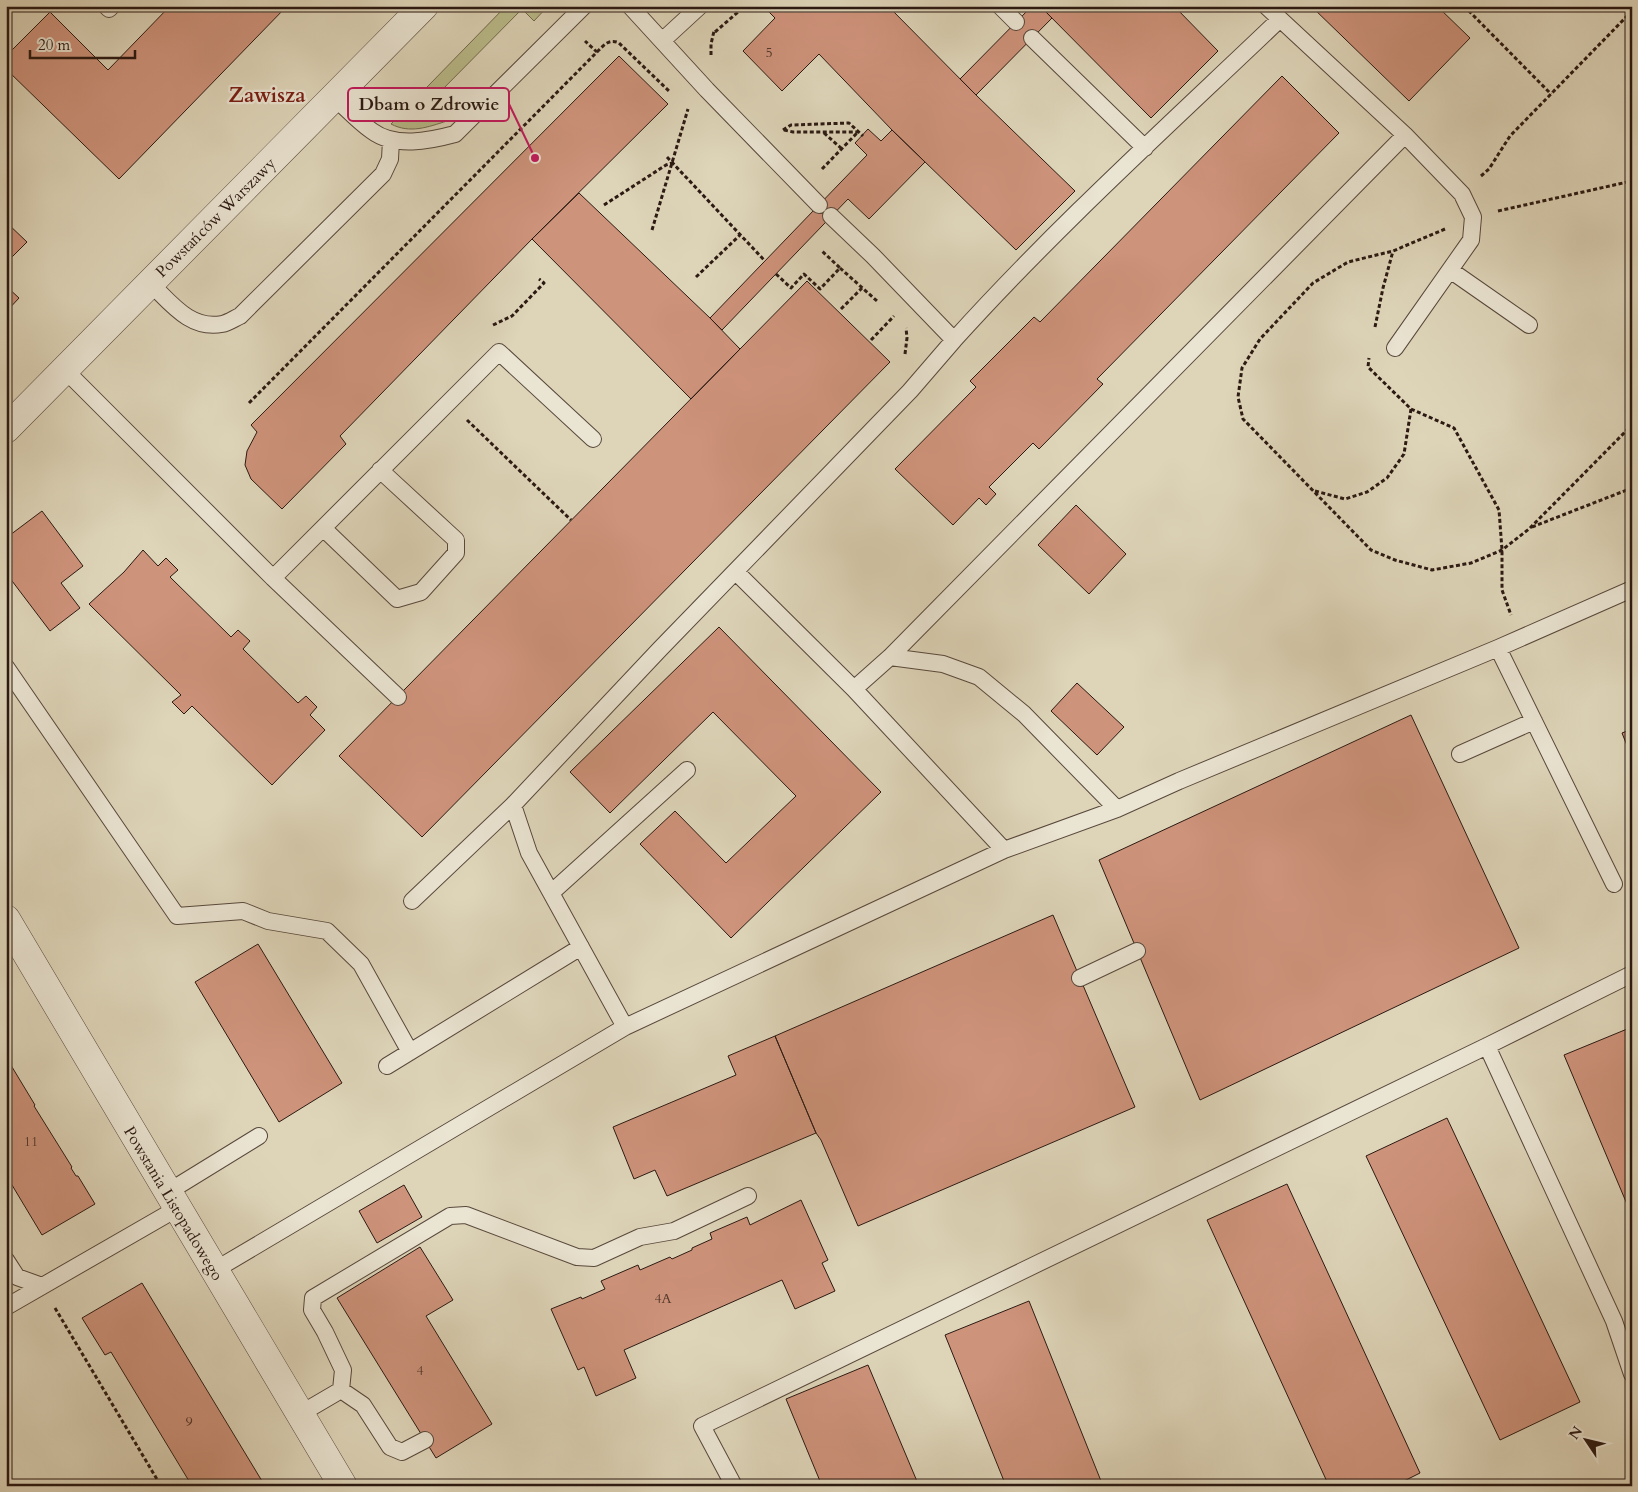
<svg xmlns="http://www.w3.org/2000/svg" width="1638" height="1492" font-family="Cardo,serif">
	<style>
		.green { fill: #babb8a; stroke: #726a4e }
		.building { fill: #ce937b; stroke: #2b1912 }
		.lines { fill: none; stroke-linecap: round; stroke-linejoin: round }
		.service-casing { stroke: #58483c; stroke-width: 18 }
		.minor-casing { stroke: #58483c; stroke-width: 29 }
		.tertiary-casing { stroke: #58483c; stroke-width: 29 }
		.path { stroke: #2b1912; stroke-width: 3; stroke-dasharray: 4 2.5; stroke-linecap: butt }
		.service { stroke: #eae4d2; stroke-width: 16 }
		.minor { stroke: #eae4d2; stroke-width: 28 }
		.tertiary { stroke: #eae4d2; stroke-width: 28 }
		.labels { text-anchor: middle; stroke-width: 4.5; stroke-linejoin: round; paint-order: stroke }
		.number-label { font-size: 14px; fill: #54382c }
		.street-label { font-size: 16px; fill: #2b1912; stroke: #eae4d2 }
		.district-label { font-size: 21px; font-weight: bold; fill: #7a1f14; stroke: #eae4d2 }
		.leader { fill: none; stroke: #c2185b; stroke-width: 2 }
		.callout-dot { fill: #c2185b; stroke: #eae4d2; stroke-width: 2 }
		.callout { fill: #eae4d2; stroke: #c2185b; stroke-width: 2 }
		.callout-label { font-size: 18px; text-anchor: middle; font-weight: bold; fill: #2b1912 }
	</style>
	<rect width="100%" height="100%" fill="#ded5b9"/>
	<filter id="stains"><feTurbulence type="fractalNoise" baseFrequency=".004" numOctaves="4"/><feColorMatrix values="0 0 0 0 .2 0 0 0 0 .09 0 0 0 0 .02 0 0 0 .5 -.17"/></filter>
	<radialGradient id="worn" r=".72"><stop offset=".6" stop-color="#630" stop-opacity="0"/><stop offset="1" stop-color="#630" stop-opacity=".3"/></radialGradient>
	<path class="green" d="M506,6H548L534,21L522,9L437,95L450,114L447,121C428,127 410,134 391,124Z"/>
	<path class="building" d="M170,6H287L119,179L6,69V56L50,12L108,70Z
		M763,6H888L976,95L1075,191L1016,250L892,130L819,54L782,91L743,51L775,18Z
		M1032,6H1040L1052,18L976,95L960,79Z
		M1040,6H1174L1218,51L1151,118Z
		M1311,6H1437L1470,38L1409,101Z
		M619,56L668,104L532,239L340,436L346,444L282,509L251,479L245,465L247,451L257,432L251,425Z
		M1282,76L1339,133L1097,379L1103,384L1039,449L1033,443L989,487L996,494L986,505L979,498L953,525L895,469L976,387L970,381L1034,317L1040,322Z
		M868,129L881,141L892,130L925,162L869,219L848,199L722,330L710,318L867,155L855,143Z
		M579,193L710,318L740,349L691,399L532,239Z
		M6,222L27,242L6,263Z
		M807,281L890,362L422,837L339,756Z
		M6,286L19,298L6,312Z
		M1076,505L1126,554L1089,594L1038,545Z
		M42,511L83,566L61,583L80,608L50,631L6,573V538Z
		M143,550L158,566L166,558L178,570L170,577L231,637L238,630L250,641L243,649L298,703L306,696L317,707L310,715L325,730L272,785L192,706L184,714L172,702L181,695L89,604L124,572Z
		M719,627L881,792L731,938L640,844L675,811L726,863L796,796L713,712L610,813L570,772Z
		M1077,683L1124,727L1097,755L1051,711Z
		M1411,715L1519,948L1200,1100L1099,860Z
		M1632,729V758L1622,733Z
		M1053,915L1135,1107L858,1226L821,1140L816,1133L775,1036Z
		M258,944L342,1083L279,1122L195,982Z
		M1632,1027V1216L1564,1055Z
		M775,1036L816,1133L667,1196L655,1170L634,1179L613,1127L736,1075L728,1056Z
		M6,1057L35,1105L34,1106L72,1167L71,1168L76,1176H78L95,1204L42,1235L6,1175Z
		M1447,1118L1580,1402L1500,1440L1366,1156Z
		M1287,1184L1420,1473L1394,1486H1329L1207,1220Z
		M404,1185L422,1217L377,1243L359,1211Z
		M801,1200L828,1260L822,1263L835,1291L795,1309L782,1280L624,1350L636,1378L596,1396L584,1367L578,1370L551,1309L581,1297L582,1299L605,1289L601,1281L638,1265L640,1270L670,1257L672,1259L692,1250V1248L712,1239L710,1233L747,1217L750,1225Z
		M420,1247L453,1300L426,1316L492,1424L436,1458L337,1298Z
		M142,1283L265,1486H192L111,1352L105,1355L82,1318Z
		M1029,1301L1103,1486H1006L945,1335Z
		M868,1365L919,1486H822L786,1399Z"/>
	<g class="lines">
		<g class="service-casing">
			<path id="service" d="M106,6L109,9L112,6
				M630,6L707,90L819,205
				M1000,6L1016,22
				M1266,6L1280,19
				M1032,38L1145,148
				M662,41L700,6
				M334,97C346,108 358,121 372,131C395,148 429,141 455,134L584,6
				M1450,270L1529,325
				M150,283C171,303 190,330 222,324C228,323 235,318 240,316L383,174L390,159L391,140
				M1395,348L1471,240L1473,217L1462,194L1405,135
				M65,370L273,578L398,697
				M323,528L397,599L421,592L456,553V540L380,470
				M736,572L854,689L890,657L1405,135L1280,19C1170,124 1056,227 954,340L873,256L831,216
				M273,578L499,352L593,439
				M1498,648L1614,884
				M890,657L943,664L979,677L1024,714L1117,809
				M6,667L177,916L243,911L268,921L327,931L361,964L410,1052
				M854,689L1004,850
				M1460,754L1534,721
				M513,805L660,649L910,391L954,340
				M551,893L687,770
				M412,901L513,805L529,853L625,1027
				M1080,978L1137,951
				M1487,1046L1614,1321L1632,1374
				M387,1066L581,947
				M168,1192L259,1136
				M6,1260L17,1277L42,1286
				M215,1270L625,1027L1004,850L1117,809L1179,781L1498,648L1632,589
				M6,1307L178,1208
				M341,1390L363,1405L390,1447L402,1452L425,1440
				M300,1414L341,1390L343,1370L325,1332L312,1310L313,1298L450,1216L466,1215L577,1257L594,1258L640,1237L674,1231L748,1196
				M734,1486L702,1426L1487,1046L1632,974"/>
		</g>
		<g class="minor-casing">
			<path id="minor" d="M6,919L343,1486"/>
		</g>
		<g class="tertiary-casing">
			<path id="tertiary" d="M6,429L424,6"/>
		</g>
		<path class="path" d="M1468,6L1466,8L1551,94
			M715,32L745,6
			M597,52C603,46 609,38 619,43L669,91
			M711,55V44L714,31
			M783,130L791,125L849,123L863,136
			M784,130L793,132H858
			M824,133L842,149
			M667,157L765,261
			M822,169L858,132
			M1481,176L1489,169L1510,136L1632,11
			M604,205L666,165L672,163
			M1498,211L1632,181
			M1445,229L1393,251L1348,262L1313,283L1260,339L1242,368L1238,397L1243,419L1371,550L1395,560L1432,570L1471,563L1502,550L1529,529L1632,425
			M652,230L688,109
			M840,268L877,301
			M776,274L791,288L804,274L820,289L840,268L822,251
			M696,277L740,235
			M841,309L862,288
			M493,325L512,316L544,283L539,279
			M1375,327L1383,288L1393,251
			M871,340L894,316
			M905,354L907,338L906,328
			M249,403L597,52L585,41
			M1411,409L1454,428L1499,510L1502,550V590L1511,615
			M467,420L571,520
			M1315,491L1345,499L1367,492L1387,478L1404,454L1411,409L1368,367L1369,358
			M1532,527L1632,488
			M55,1308L161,1486"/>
		<use href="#service" class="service"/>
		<use href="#minor" class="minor"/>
		<use href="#tertiary" class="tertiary"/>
	</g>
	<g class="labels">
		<g class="number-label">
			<text x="769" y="57">5</text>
			<text x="31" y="1146">11</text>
			<text x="663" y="1303">4A</text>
			<text x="420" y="1375">4</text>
			<text x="189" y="1426">9</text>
		</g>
		<g class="street-label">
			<text transform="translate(215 217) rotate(-45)" y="6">Powstańców Warszawy</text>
			<text transform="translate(174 1203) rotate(59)" y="6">Powstania Listopadowego</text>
		</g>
		<g class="district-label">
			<text x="267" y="102">Zawisza</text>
		</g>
	</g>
	<path class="leader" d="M535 158L509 104"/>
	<circle class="callout-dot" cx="535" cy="158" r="5"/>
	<rect class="callout" x="348" y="88" width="161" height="33" rx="5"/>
	<g class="callout-label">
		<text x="429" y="110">Dbam o Zdrowie</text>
	</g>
	<rect width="1638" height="1492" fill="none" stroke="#ded5b9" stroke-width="25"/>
	<rect x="8" y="8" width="1623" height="1477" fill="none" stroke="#2b1912" stroke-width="2.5"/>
	<rect x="12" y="12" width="1613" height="1467" fill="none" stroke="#2b1912"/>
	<g transform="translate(1586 1440) rotate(305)" stroke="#eae4d2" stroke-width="4" paint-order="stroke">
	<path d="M0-4L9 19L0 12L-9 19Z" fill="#2b1912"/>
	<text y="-8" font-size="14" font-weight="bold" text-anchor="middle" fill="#2b1912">N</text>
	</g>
	<path d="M30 50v8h105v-8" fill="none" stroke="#2b1912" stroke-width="2.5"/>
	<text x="38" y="50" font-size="15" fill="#2b1912" stroke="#eae4d2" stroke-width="4" paint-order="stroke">20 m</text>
	<rect width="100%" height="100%" filter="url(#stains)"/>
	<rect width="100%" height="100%" fill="url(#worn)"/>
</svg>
